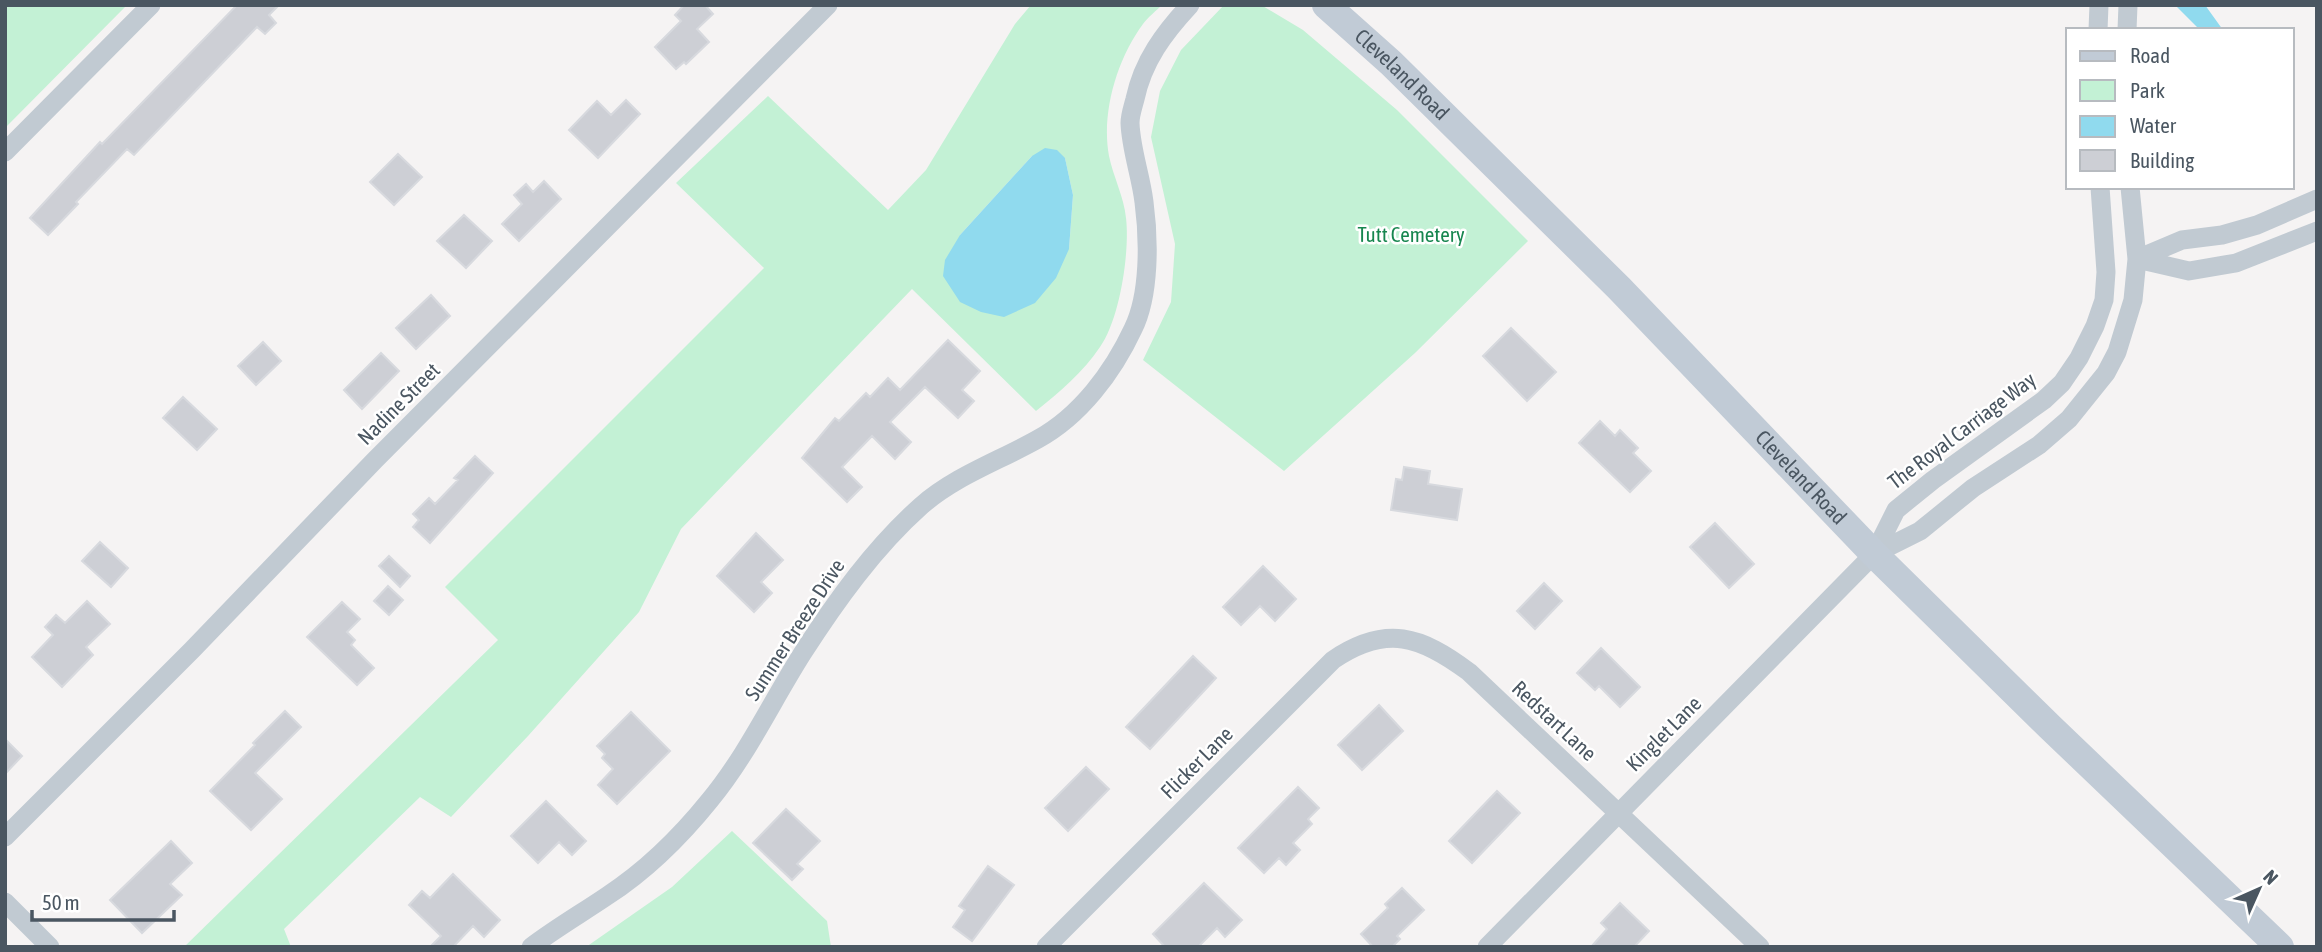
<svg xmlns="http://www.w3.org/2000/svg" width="2322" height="952" font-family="'Asap Condensed',sans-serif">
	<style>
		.green { fill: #c3f1d5; fill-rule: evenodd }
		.water { fill: #90daee }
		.building { fill: #cdcfd5; stroke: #d7d9de; stroke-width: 2 }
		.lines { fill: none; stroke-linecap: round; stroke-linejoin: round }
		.street { stroke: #c1cad2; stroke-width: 19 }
		.secondary { stroke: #c1cbd6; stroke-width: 28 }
		.labels { text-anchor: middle; stroke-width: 5; stroke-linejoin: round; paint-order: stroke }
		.street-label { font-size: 21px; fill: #4a5661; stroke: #fff }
		.park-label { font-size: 21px; fill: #17864f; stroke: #fff }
	</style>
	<rect width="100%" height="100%" fill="#f5f3f3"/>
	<path class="green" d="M5,5H127L5,128Z
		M1031,5H1162C1156,11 1148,17 1143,24C1117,59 1101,113 1109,156C1113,176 1124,197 1126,218C1130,251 1120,319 1100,347C1083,372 1060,392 1036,411L912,289L681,529L639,612L528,736L451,817L420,797L284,929L291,947H184L498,640L445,587L764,268L676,183L768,96L888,210L926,170L1015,24ZM1032,156L1065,158L1073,195L1069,249L960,235Z
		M1224,5H1261L1303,30L1397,110L1528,241L1415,353L1284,471L1143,360L1171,302L1175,244L1151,137L1160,91L1181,50Z
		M732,831L827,921L831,947H586L672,887Z"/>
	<path class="water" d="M2179,5H2205L2223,30H2200L2177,7Z
		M1045,148L1057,150L1065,158L1073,195L1069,249L1056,278L1035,303L1004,317L981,312L960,302L943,276L945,260L960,235L1032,156Z"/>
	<path class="building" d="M237,5H279L269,15L276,23L265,34L257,27L134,155L127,149L76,202L78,204L48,235L30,218L100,142L102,144Z
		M684,5H705L713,14L697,29L709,42L686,64L684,62L676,69L655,47L681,21L675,15Z
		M626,100L640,114L598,158L569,130L597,101L611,115Z
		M398,154L422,177L394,205L370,182Z
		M544,181L561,199L519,241L502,224L522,204L514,195L526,184L533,192Z
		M464,215L492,241L466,268L437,241Z
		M431,295L450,316L416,349L396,328Z
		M1511,328L1556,372L1527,401L1483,356Z
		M948,340L980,371L962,390L974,401L958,418L925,387L890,422L911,442L895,459L872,436L842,467L862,487L847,502L802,458L835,418L839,421L866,393L870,397L888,378L900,390Z
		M263,342L281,361L256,385L238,366Z
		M381,353L399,371L362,409L344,390Z
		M183,397L217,429L197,450L163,418Z
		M1600,421L1615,436L1620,430L1638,448L1633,453L1651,471L1630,492L1579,443Z
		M475,456L493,473L430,543L413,527L419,520L413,514L429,498L435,504L458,480L454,478Z
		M1404,467L1430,471L1428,484L1462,489L1457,520L1391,510L1396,479L1402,480Z
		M1715,523L1754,564L1729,588L1690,547Z
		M756,533L783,560L761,582L772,593L754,612L717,576Z
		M100,542L128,568L111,587L82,561Z
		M389,556L410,576L400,587L379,566Z
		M1263,566L1296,599L1275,621L1260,606L1241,625L1223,607Z
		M1544,583L1562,601L1535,629L1517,611Z
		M388,586L403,600L389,615L374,601Z
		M87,601L110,624L86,647L93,655L62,687L32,657L53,635L45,627L56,615L65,623Z
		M342,602L360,619L347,632L355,640L351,645L374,668L357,685L307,637Z
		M1601,648L1640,687L1620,707L1599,686L1595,690L1577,673Z
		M1193,656L1216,678L1150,749L1126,727Z
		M1379,705L1403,731L1362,770L1338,745Z
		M285,711L301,727L255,773L282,799L251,830L210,791L255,745L253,743Z
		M631,712L670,751L617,804L598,785L613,769L602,758L605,754L597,746Z
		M5,739L22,756L5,774Z
		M1086,767L1109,789L1068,831L1045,808Z
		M1298,787L1319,808L1308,819L1312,824L1293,843L1300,850L1286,865L1279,858L1264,873L1238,848Z
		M1497,791L1520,813L1472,863L1449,841Z
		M546,801L586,841L572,855L559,842L538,863L511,836Z
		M786,809L820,841L797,864L803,869L792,880L753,843Z
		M171,841L192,863L170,884L182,895L142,933L110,900Z
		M988,866L1014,885L972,941L953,927L965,910L959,906Z
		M453,874L500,920L484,937L473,926L453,947H430L441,936L409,905L422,891L430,898Z
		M1204,883L1242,920L1225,937L1217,928L1198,947H1165L1153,934Z
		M1402,888L1424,910L1397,936L1400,939L1392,947H1373L1361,934L1388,908L1385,904Z
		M1620,903L1649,931L1634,947H1591L1607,929L1601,923Z"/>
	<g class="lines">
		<path class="street" d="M2098,30L2099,5
			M2127,30L2128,5
			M5,152L151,5
			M2137,259L2182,240L2222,235L2257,225L2317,199
			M2137,259L2189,271L2236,263L2317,231
			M1874,554L1920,531L1973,488L2039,445L2069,419L2106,373L2117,352L2133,300L2137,259L2130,187
			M5,837L192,650L375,460L828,5
			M5,902L50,947
			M531,947C556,928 582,913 607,896C647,870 681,836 710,800C747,755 771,703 802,654C836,601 874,548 921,506C955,476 999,461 1038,439C1080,416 1113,372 1133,329C1150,295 1149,239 1144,202C1141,176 1131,150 1130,123C1130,115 1133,107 1135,99C1143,61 1164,33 1190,5
			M1046,947L1333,660C1386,624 1421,636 1469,672L1760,947
			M1487,947L1874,554L1896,510L1933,480L2044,400L2062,383L2079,358L2095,326L2104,300L2106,272L2100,187"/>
		<path class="secondary" id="s1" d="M1326,5L1391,63L1619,288L1874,554L2050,727L2280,947"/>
	</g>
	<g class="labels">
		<g class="street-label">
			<text dy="7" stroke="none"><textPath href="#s1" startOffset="103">Cleveland Road</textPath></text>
			<text transform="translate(399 404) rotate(-45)" y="7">Nadine Street</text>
			<text transform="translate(1962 431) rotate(-37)" y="7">The Royal Carriage Way</text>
			<text dy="7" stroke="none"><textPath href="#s1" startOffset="670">Cleveland Road</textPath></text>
			<text transform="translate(795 630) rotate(-57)" y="7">Summer Breeze Drive</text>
			<text transform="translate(1554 721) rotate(43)" y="7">Redstart Lane</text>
			<text transform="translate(1664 734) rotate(-45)" y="7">Kinglet Lane</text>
			<text transform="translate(1197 763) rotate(-45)" y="7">Flicker Lane</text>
		</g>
		<g class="park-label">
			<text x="1411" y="242">Tutt Cemetery</text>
		</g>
	</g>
	<rect width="2322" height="952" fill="none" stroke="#4a5661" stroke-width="14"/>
	<rect x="2066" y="28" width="228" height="161" fill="#ffffff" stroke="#b7bbc0" stroke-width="2"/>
	<rect x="2080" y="51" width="35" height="10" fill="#c1cbd6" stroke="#b7bbc0" stroke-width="2"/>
	<text x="2130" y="63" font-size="21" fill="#4a5661">Road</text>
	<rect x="2080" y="80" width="35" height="21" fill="#c3f1d5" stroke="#b7bbc0" stroke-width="2"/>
	<text x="2130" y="98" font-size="21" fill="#4a5661">Park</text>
	<rect x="2080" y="116" width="35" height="21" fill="#90daee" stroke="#b7bbc0" stroke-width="2"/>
	<text x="2130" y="133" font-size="21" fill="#4a5661">Water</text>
	<rect x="2080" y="150" width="35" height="21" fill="#cdcfd5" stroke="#b7bbc0" stroke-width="2"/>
	<text x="2130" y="168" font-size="21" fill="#4a5661">Building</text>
	<g transform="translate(2259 889) rotate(45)" stroke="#ffffff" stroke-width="5" paint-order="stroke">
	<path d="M0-5L12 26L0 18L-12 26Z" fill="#4a5661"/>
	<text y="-10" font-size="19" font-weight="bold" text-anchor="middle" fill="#4a5661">N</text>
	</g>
	<path d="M32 910v10h142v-10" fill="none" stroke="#4a5661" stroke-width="3.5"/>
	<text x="42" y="910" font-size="21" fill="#4a5661" stroke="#ffffff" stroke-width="5" paint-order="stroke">50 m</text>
</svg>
